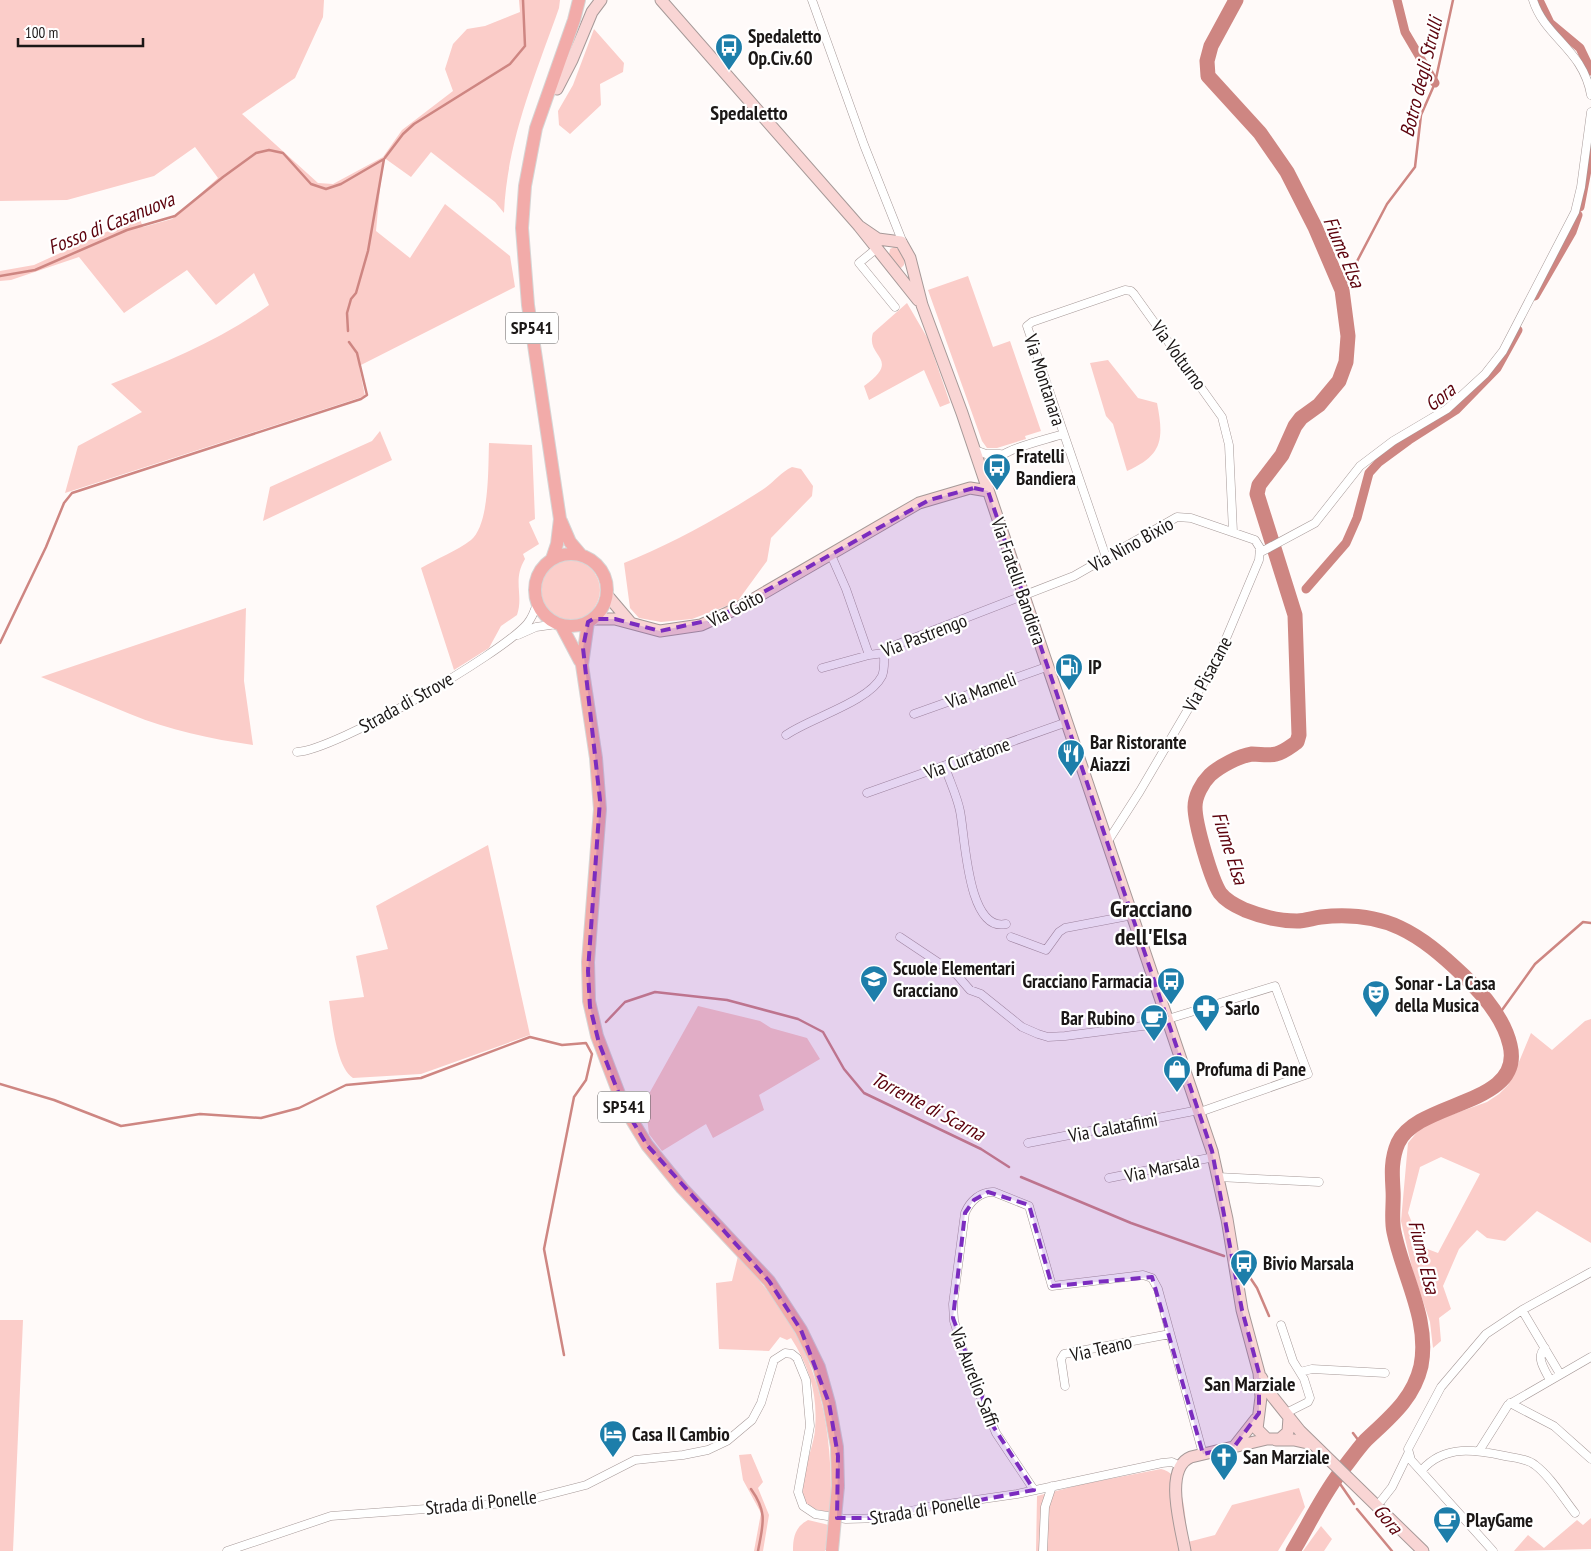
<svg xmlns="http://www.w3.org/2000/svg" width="1591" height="1551" font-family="'PT Sans Narrow',sans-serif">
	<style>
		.green { fill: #fbcdc9; fill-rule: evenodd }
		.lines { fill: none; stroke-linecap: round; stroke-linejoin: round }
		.stream { stroke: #ce8682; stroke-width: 2.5 }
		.canal { stroke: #ce8682; stroke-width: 9 }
		.river { stroke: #ce8682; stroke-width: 15 }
		.street-casing { stroke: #a69998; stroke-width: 9 }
		.secondary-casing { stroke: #a69998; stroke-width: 13 }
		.primary-casing { stroke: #d6d5d5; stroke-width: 14 }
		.street { stroke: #fff; stroke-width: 8 }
		.secondary { stroke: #f9d5d4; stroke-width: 11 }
		.primary { stroke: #f2aba9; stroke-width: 12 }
		.primary-bridge-casing { stroke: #d6d5d5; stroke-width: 14; stroke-linecap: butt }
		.primary-bridge { stroke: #f2aba9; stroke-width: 12 }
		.marked { fill: #7b2cbf; fill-opacity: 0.2; stroke: #7b2cbf; stroke-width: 4; stroke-dasharray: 10 6; stroke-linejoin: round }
		.labels { text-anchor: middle; stroke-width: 4.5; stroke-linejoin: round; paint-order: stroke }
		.shield { fill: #fff; stroke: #5f5d5c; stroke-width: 1 }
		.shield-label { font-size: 18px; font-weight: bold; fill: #1b1716 }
		.poi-label { font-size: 19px; font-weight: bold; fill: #1b1716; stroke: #fff; text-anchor: start }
		.street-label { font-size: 19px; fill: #1b1716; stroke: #fff }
		.water-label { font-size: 20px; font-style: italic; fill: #5c020c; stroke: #fff }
		.neighbourhood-label { font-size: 20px; font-weight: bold; fill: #1b1716; stroke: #fff }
		.district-label { font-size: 24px; font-weight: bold; fill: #1b1716; stroke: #fff }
	</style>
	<rect width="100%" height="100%" fill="#fffaf9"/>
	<path class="green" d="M0,0H324L323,17L295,78L242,114L318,183L333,184L383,157L402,130L453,91L445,69L453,44L467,29L485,26L520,12L519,0H560L559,8C535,76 507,141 504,213L495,202L431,152L411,177L383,157L376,231L410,258L445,204L510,256L515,287L359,366L365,396L65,493L78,446L142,412L111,384C166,362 221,340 269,305L254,273L216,305L187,270L124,313L79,257L11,280L0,281V271L34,265L139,217L143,227L172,219L218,178L195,147L154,176L67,200L0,201Z
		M594,29L624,63L623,72L600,84L601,105L570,134L559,125L558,111L573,85Z
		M894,247C901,249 906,258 904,265L901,268L898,267L889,255L890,249Z
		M968,276L993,347L1010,341L1041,431L1025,436L1026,439L997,448H987L982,441L928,290Z
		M907,303L928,339L950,403L940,407L924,370L869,400L864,386C903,358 865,358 873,333Z
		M1108,360L1138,398L1157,403C1164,439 1163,455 1127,471L1113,424L1106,416L1090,363Z
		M380,431L392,460L263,521L270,487L372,441Z
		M489,443L532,445L535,519L529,522L539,544L523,554L525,559C512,580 524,595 517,615L501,626L489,648L454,670L421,568C436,559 457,551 471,540C490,524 488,467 489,443Z
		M792,467L801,469L813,486L812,496L771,538L767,561L737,602L692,619L661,622L639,618L630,608L624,563C670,545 724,515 765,488C775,481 781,472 792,467Z
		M540 590a30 30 0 1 1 60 0a30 30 0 1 1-60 0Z
		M246,608L244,681L253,745C211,739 169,730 130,714C100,702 71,689 41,677Z
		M488,845L530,1035L421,1074L353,1078C336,1067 332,1020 329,1001L364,997L356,956L388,949L376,906Z
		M698,1006L760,1021L771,1028L807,1038L820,1059L759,1095L764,1110L713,1138L706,1124L662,1151L649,1134L645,1101Z
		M1591,1019V1243L1537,1211L1505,1241L1487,1238L1477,1230L1459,1249L1443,1286L1451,1309L1439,1318L1441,1341L1433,1348L1430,1322L1413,1272L1401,1221L1408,1143L1423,1125L1487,1102L1499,1094L1508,1085L1516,1069L1531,1033L1552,1050L1585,1021ZM1441,1157L1480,1174L1438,1253L1422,1247L1408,1213L1420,1167Z
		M738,1256C813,1337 833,1404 831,1512C823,1511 811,1510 806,1503C795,1487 814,1448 815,1430C818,1395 810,1368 791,1338L787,1340L780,1337L769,1351L719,1349L716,1283L732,1281Z
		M0,1320H23L13,1551H0Z
		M751,1454L763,1482L758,1488L769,1515L763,1551H754L761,1513L743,1480L739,1455Z
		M1161,1469C1186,1473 1185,1522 1188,1542L1215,1535L1232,1505L1299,1488L1305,1507L1278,1551H1036L1037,1496L1083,1484Z
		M1591,1518V1549L1514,1551L1528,1535L1544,1548L1577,1520L1583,1525Z
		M808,1520L829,1525L825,1551H793C793,1537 795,1527 808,1520Z
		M1321,1526L1332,1539L1324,1551H1303Z"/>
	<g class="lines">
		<path class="stream" d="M0,276L35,270L127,230L175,216L223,177L256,153L269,150L283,153L311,184L326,189L341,184L384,159L403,134L414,124L510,64L525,46L523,0
			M1342,290L1387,204L1415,167L1421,115L1435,83L1453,0
			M348,331L347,313L351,299L356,293L368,251L384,159
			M0,643L46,547L64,503L72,493L361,399L367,395L357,353L349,342
			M1497,1017L1535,964L1583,922L1591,923
			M606,1022L625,1002L655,992L727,1000L798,1019L823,1032L844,1069L864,1093L981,1149L1009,1167
			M0,1084L54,1100L121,1126L200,1114L261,1118L299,1108L346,1085L421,1078L530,1037L562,1045L586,1043L592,1054L586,1080L574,1097L544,1249L564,1355
			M1021,1177L1131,1223L1224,1256
			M1247,1273L1257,1288L1269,1316
			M1353,1433L1362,1445
			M1336,1478L1354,1504
			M751,1489C768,1513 763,1524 758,1551
			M1357,1509L1392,1551"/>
		<path class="canal" d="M1397,0L1405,32L1435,83
			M1539,0L1550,23L1580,48L1591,71
			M1580,207L1591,149
			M1535,296L1572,232L1578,215
			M1306,589L1346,543L1357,518L1369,473L1379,462L1409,440L1456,410L1497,368L1518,330"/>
		<path class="river" d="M1236,0L1211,46L1207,61L1208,76L1260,133L1287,172L1315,227L1342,290L1348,336L1346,362L1339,381L1319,405L1301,418L1295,426L1282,455L1259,485L1257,494L1295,615L1299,735L1297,742C1291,746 1284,752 1276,754C1269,756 1260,754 1252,754C1239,756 1220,766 1210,775C1202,783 1195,796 1195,807C1195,824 1211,879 1220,893C1226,901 1236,906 1245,910C1260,916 1280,921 1297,921C1305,921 1313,918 1321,917C1386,910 1419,933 1464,976C1483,994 1504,1019 1510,1045C1525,1106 1418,1100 1398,1143C1391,1159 1392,1174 1393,1190C1394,1204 1391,1219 1394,1232C1403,1276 1430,1320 1421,1366C1413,1400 1389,1418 1365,1441C1356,1451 1348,1463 1339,1474C1321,1498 1308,1526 1293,1551"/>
		<g class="street-casing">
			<path id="street" d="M812,0L864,145L903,243
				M1533,0C1545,38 1583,49 1591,95
				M876,249L859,263L895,307
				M975,450L986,454H1000
				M983,473C993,450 1039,442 1063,434
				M1261,552L1315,523L1360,466L1393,441L1447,409L1485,374L1503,351L1575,212L1581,187L1591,112
				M831,555L846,589L869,655
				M1106,557L1027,326L1032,322L1125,290L1131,291L1134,294L1222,417L1229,445L1233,532
				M518,635L536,627L557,624
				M822,668L869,655L884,653L893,646L1074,576L1177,517L1191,518L1255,540L1260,548L1259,560L1217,660L1140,791L1108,841
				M914,714L1049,666
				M786,735C810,718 869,702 882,676C885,669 884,661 884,653
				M297,752C336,750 501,654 527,624C532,618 535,610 537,603
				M945,767C950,782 957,796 960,811C965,834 967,933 1006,924
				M867,793L1067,722
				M900,937L957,975L970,990L981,994L1022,1027L1038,1034L1048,1037L1065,1036L1158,1024H1170
				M1011,937L1046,950L1059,932L1065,928L1133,915
				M1168,1019L1275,986L1308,1074L1200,1112
				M1028,1143L1199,1110
				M1218,1177L1319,1182
				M1109,1178L1214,1157
				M1522,1310L1560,1374
				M1281,1325L1293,1361L1304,1379L1310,1398L1308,1402L1286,1413
				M1545,1348C1535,1357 1545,1370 1550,1380
				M1300,1372L1312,1369L1385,1373
				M1065,1386L1061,1359L1064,1354L1170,1334
				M1510,1403L1554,1426L1591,1459
				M1479,1451L1508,1405L1591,1357
				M1422,1470C1445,1444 1476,1450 1505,1456C1515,1458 1528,1459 1535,1465C1551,1477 1563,1498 1575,1513
				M1034,1490L996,1433L969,1369L954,1321L953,1304L965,1213C970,1201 981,1191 994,1192L1029,1206L1052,1286L1143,1275L1152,1278L1158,1289L1203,1454
				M1381,1501L1392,1487L1408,1454
				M227,1551L331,1516L520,1502L586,1485L635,1460L683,1455L708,1450L727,1441L752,1420L761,1403L774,1360L785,1353L792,1354L797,1358L806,1380L810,1426L798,1492L803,1506L815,1514L846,1519L883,1518L927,1507L1017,1494L1162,1463L1172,1462L1180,1466
				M1043,1551L1045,1507L1052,1486
				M1493,1551L1411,1460L1408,1449L1441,1387L1486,1334L1522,1310L1591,1272"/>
		</g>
		<g class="secondary-casing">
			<path id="secondary" d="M661,0L859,226L918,300
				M557,89L572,60L592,12L601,0
				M859,226L878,239L901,242L910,258L922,305L962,413L1212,1151L1227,1219L1242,1310L1259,1373L1261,1397L1257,1429L1267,1439H1280L1288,1432L1289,1417
				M607,595L630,622
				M593,619H615L660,631L701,625L738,608L919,503L970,488L988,491
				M1261,1377L1272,1396L1300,1431L1423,1551
				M1276,1440H1294L1312,1444
				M1234,1447L1256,1419
				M1185,1551C1181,1527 1163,1468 1191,1457L1267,1439"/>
		</g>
		<g class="primary-casing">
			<path id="primary" d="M561,521L570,542L581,555
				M535 590a36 36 0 1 1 72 0a36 36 0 1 1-72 0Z
				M552,559L557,544L560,519L528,305L522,228L525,186L536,128L574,20L579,0
				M588,622L582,665L596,758L600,809L588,962L589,1001L597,1036L624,1107L647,1145L682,1188L769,1281L801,1330L819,1367L829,1403L837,1447L838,1486
				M561,625L580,661"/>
		</g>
		<use href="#street" class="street"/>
		<use href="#secondary" class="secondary"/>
		<use href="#primary" class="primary"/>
		<g class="primary-bridge-casing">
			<path id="primary-bridge" d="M832,1551L838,1486"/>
		</g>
		<use href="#primary-bridge" class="primary-bridge"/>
	</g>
	<path class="marked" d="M974,488L988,491L1212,1151L1242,1310L1259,1373V1413L1234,1447L1203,1454L1152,1277L1052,1286L1029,1205L988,1192L974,1200L965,1213L953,1318L993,1426L1034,1490L883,1518H837L838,1456L829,1403L801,1330L769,1281L647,1145L624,1107L599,1043L590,1007L588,971L600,800L583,648L588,622L593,619H615L660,631L715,619L929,500Z"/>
	<defs>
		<g id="bus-pin" transform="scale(1.4375)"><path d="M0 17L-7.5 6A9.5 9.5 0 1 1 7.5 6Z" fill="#1d7eaa" stroke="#fff"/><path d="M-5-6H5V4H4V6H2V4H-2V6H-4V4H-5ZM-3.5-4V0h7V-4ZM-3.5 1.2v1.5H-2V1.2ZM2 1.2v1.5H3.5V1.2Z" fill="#fff"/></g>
		<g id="fuel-pin" transform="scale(1.4375)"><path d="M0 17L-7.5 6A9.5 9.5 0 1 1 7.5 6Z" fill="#1d7eaa" stroke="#fff"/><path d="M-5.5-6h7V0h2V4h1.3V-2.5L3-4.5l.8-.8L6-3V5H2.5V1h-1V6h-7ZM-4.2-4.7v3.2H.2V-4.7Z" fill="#fff"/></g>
		<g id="restaurant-pin" transform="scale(1.4375)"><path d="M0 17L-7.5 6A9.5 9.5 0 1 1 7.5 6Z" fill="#1d7eaa" stroke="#fff"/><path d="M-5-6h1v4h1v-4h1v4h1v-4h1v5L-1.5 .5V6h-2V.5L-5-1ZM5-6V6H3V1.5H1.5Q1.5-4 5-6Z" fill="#fff"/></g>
		<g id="school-pin" transform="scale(1.4375)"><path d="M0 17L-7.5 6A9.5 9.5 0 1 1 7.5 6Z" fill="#1d7eaa" stroke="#fff"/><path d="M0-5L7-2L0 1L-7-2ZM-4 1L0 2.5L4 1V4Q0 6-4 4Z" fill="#fff"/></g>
		<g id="theatre-pin" transform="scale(1.4375)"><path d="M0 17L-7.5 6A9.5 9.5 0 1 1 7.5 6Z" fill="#1d7eaa" stroke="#fff"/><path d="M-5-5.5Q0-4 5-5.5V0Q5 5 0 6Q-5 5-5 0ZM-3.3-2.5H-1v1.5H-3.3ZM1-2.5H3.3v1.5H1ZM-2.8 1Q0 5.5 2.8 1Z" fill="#fff"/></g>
		<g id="pharmacy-pin" transform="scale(1.4375)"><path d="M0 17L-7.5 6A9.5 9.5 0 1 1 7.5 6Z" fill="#1d7eaa" stroke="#fff"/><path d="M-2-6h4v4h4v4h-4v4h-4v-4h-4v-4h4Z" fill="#fff"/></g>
		<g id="cafe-pin" transform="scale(1.4375)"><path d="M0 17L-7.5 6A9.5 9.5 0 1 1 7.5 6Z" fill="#1d7eaa" stroke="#fff"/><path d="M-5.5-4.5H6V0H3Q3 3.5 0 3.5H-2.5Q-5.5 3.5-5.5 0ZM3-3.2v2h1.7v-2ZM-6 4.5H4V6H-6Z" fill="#fff"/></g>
		<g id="shop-pin" transform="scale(1.4375)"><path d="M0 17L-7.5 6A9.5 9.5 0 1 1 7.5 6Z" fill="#1d7eaa" stroke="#fff"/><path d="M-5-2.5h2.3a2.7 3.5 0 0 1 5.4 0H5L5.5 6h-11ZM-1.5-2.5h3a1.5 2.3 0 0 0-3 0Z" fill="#fff"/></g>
		<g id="hotel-pin" transform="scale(1.4375)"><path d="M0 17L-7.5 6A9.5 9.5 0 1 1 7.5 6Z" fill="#1d7eaa" stroke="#fff"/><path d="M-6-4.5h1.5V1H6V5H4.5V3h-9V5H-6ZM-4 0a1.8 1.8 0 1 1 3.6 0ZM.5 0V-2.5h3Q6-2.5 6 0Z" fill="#fff"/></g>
		<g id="church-pin" transform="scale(1.4375)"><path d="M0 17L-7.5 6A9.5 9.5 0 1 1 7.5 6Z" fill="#1d7eaa" stroke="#fff"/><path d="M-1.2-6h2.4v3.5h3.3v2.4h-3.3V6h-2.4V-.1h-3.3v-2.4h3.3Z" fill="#fff"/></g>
	</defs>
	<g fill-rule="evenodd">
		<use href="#bus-pin" x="729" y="47"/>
		<use href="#bus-pin" x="997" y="467"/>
		<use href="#fuel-pin" x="1069" y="667"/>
		<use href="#restaurant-pin" x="1071" y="753"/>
		<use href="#school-pin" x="874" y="979"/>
		<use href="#bus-pin" x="1171" y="981"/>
		<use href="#theatre-pin" x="1376" y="994"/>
		<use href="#pharmacy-pin" x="1206" y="1008"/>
		<use href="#cafe-pin" x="1154" y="1018"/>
		<use href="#shop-pin" x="1177" y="1069"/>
		<use href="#bus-pin" x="1244" y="1263"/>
		<use href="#hotel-pin" x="613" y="1434"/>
		<use href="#church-pin" x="1224" y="1457"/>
		<use href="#cafe-pin" x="1447" y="1520"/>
	</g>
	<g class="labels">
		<g class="shield">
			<rect x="506" y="312.5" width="52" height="31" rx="4"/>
			<rect x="598" y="1091.5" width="52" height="31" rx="4"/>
		</g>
		<g class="shield-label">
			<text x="532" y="334">SP541</text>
			<text x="624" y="1113">SP541</text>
		</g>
		<g class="poi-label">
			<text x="748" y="43">Spedaletto<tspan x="748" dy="22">Op.Civ.60</tspan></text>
			<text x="1016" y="463">Fratelli<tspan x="1016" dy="22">Bandiera</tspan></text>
			<text x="1088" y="674">IP</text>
			<text x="1090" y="749">Bar Ristorante<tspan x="1090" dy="22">Aiazzi</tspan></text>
			<text x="893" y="975">Scuole Elementari<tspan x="893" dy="22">Gracciano</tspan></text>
			<text x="1152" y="988" text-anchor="end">Gracciano Farmacia</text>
			<text x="1395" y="990">Sonar - La Casa<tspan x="1395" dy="22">della Musica</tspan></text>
			<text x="1225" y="1015">Sarlo</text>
			<text x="1135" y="1025" text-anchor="end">Bar Rubino</text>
			<text x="1196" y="1076">Profuma di Pane</text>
			<text x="1263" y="1270">Bivio Marsala</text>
			<text x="632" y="1441">Casa Il Cambio</text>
			<text x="1243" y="1464">San Marziale</text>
			<text x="1466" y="1527">PlayGame</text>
		</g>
		<g class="street-label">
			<text transform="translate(1179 355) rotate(54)" y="7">Via Volturno</text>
			<text transform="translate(1045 380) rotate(72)" y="7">Via Montanara</text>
			<text transform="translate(1131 544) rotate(-29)" y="7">Via Nino Bixio</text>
			<text transform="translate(1019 581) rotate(71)" y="7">Via Fratelli Bandiera</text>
			<text transform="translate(735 608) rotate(-27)" y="7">Via Goito</text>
			<text transform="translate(924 635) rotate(-21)" y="7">Via Pastrengo</text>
			<text transform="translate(1207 674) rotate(-62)" y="7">Via Pisacane</text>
			<text transform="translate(981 690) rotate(-20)" y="7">Via Mameli</text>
			<text transform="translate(406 702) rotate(-29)" y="7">Strada di Strove</text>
			<text transform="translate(967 758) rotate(-20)" y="7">Via Curtatone</text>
			<text transform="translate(1113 1127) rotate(-11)" y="7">Via Calatafimi</text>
			<text transform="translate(1162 1168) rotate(-12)" y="7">Via Marsala</text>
			<text transform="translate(1101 1348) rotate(-13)" y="7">Via Teano</text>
			<text transform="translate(975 1377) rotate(69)" y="7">Via Aurelio Saffi</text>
			<text transform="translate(481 1502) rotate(-6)" y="7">Strada di Ponelle</text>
			<text transform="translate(925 1509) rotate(-9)" y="7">Strada di Ponelle</text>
		</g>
		<g class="water-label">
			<text transform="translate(1421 77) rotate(-76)" y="7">Botro degli Strulli</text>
			<text transform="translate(111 223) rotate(-22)" y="7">Fosso di Casanuova</text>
			<text transform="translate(1344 252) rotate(67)" y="7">Fiume Elsa</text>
			<text transform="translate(1440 397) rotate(-38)" y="7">Gora</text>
			<text transform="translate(1230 848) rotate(72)" y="7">Fiume Elsa</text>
			<text transform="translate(928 1106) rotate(28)" y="7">Torrente di Scarna</text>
			<text transform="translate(1424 1257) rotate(76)" y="7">Fiume Elsa</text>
			<text transform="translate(1388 1519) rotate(50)" y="7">Gora</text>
		</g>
		<g class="neighbourhood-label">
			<text x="749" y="120">Spedaletto</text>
			<text x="1250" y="1391">San Marziale</text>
		</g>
		<g class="district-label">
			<text x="1151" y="917">Gracciano<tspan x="1151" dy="28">dell'Elsa</tspan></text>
		</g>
	</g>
	<path d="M18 38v8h125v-8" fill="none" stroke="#1b1716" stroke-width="2.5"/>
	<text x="25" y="38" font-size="15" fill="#1b1716" stroke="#ffffff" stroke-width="4" paint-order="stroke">100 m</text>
</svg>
